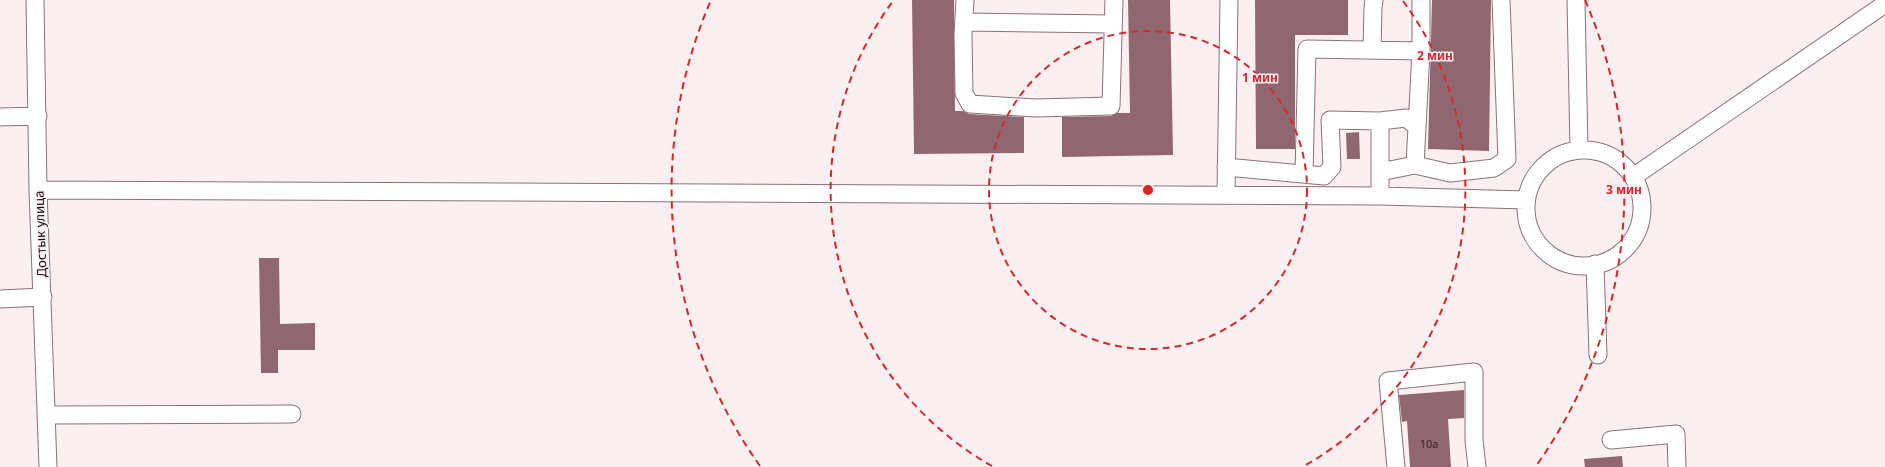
<svg xmlns="http://www.w3.org/2000/svg" width="1885" height="467" font-family="'Noto Sans',sans-serif">
	<style>
		.building { fill: #906770 }
		.lines { fill: none; stroke-linecap: round; stroke-linejoin: round }
		.minor-casing { stroke: #8b7176; stroke-width: 19 }
		.minor { stroke: #fff; stroke-width: 17 }
		.ring { fill: none; stroke: #d62828; stroke-width: 2; stroke-dasharray: 7 5 }
		.labels { text-anchor: middle; stroke-width: 3; stroke-linejoin: round; paint-order: stroke }
		.number-label { font-size: 11px; fill: #352428 }
		.street-label { font-size: 13px; fill: #170e10; stroke: #fceff2 }
		.centre { fill: #d62828; stroke: #fceff2; stroke-width: 2 }
		.ring-label { font-size: 12px; text-anchor: middle; font-weight: bold; fill: #d62828; stroke: #fceff2; stroke-width: 3; stroke-linejoin: round; paint-order: stroke }
	</style>
	<rect width="100%" height="100%" fill="#fceff2"/>
	<path class="building" d="M912,0H954L955,111H963L969,114L1024,117V153L914,154Z
		M1128,0H1170L1173,155L1062,157V117L1111,116L1117,113H1130Z
		M1255,0H1348V35H1295V149H1256Z
		M1432,0H1491L1489,151L1428,149Z
		M1359,132L1360,159H1347L1346,133Z
		M259,258H279L280,324L315,323V350H278V373H261Z
		M1464,390V418L1448,419L1451,467H1410L1407,421L1402,422L1399,395Z
		M1622,456L1623,467H1585L1584,459Z"/>
	<g class="lines">
		<g class="minor-casing">
			<path id="minor" d="M35,0L38,190L48,467
				M965,0L963,35L964,93L970,104L1036,108L1111,106L1114,0
				M1576,0L1579,150
				M964,22L1113,24
				M1372,50L1373,8L1374,0
				M0,117L38,116
				M1380,121L1406,118L1417,127L1415,165L1380,172
				M1417,127L1421,51V0
				M1526 208a58 58 0 1 1 116 0a58 58 0 1 1-116 0Z
				M1415,165L1450,173L1494,168L1507,159L1501,0
				M1226,167L1324,176L1332,167L1330,120L1380,121V196
				M1304,174L1307,49L1421,51
				M1633,177L1885,4
				M38,190L1380,196L1526,200
				M1226,195L1229,0
				M1595,264L1598,355
				M0,299L43,297
				M46,415L292,414
				M1611,440L1676,434L1677,467
				M1396,467L1388,381L1474,372V440L1477,467"/>
		</g>
		<use href="#minor" class="minor"/>
	</g>
	<g class="ring">
		<circle cx="1148" cy="190" r="159"/>
		<path d="M992 466A317 317 0 0 1 893 1M1403 1A317 317 0 0 1 1304 466"/>
		<path d="M760 466A476 476 0 0 1 711 0M1585 0A476 476 0 0 1 1536 466"/>
	</g>
	<g class="labels">
		<g class="number-label">
			<text x="1429" y="448">10а</text>
		</g>
		<g class="street-label">
			<text transform="translate(40 234) rotate(-92)" y="5">Достык улица</text>
		</g>
	</g>
	<circle cx="1148" cy="190" r="6" class="centre"/>
	<g class="ring-label">
		<text x="1435" y="60">2 мин</text>
		<text x="1260" y="82">1 мин</text>
		<text x="1624" y="194">3 мин</text>
	</g>
</svg>
